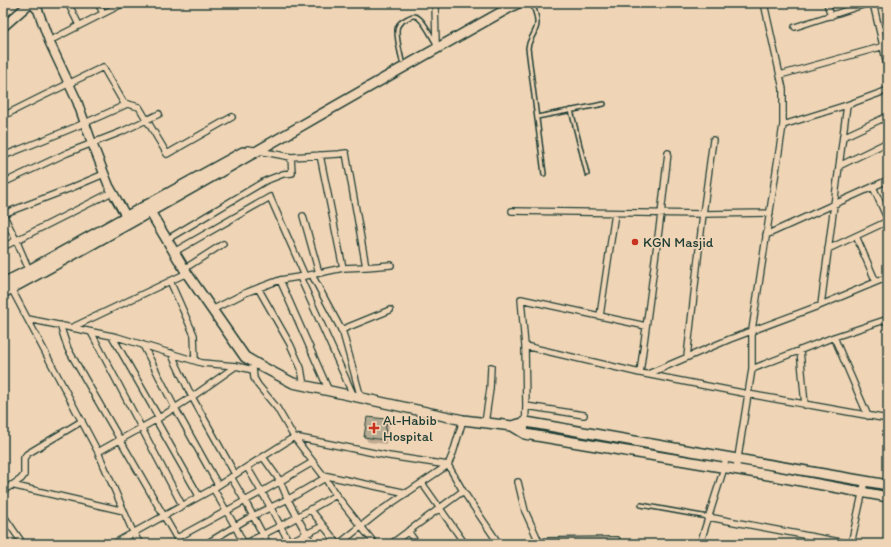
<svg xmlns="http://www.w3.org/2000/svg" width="891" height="547" font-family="Itim,sans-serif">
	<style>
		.shadow { fill: #0003 }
		.building { fill: #b4ab92; stroke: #1f3d34 }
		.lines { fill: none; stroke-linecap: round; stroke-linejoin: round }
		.service-casing { stroke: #1f3d34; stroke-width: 6 }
		.minor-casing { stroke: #1f3d34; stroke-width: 8 }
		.secondary-casing { stroke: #1f3d34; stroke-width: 11 }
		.primary-casing { stroke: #1f3d34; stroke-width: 12 }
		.service { stroke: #efd5b6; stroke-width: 3 }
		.minor { stroke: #efd5b6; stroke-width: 5.5 }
		.secondary { stroke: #efd5b6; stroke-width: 8 }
		.primary { stroke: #efd5b6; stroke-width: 9 }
		.poi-dot { fill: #c8321e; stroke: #efd5b6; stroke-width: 1.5 }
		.labels { text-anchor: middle; stroke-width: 3.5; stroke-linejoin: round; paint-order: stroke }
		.poi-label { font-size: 14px; fill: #1f3d34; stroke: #efd5b6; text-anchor: start }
	</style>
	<rect width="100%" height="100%" fill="#efd5b6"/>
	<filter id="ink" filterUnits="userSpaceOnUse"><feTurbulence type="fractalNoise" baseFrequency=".025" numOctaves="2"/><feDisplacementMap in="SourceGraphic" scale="8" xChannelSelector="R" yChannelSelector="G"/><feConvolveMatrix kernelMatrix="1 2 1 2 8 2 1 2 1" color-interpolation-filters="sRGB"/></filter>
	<g filter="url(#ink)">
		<path class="shadow" d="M386,420L389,425L386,444L368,442L365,437Z"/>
		<path class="building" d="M367,417L387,419L384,440L364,437Z"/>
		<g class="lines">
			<g class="service-casing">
				<path id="service" d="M532,3C534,9 537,15 537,22C538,31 529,38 528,48L544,174
					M402,61C400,52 397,41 397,31C397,26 399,23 403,21C406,19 411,16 414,16C422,16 431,36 435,42
					M571,110L587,174
					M537,117L604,104
					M641,505L708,517"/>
			</g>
			<g class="minor-casing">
				<path id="minor" d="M68,3L79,25
					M98,3L103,13
					M435,3L436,43
					M827,3L831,16
					M873,3L883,46L888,71
					M795,27L869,3
					M49,41L124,3
					M780,75L888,45
					M124,103L139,107L167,154L232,117
					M3,116L43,96L103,67L125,105C85,124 44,140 3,156
					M783,125L847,105L888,90
					M843,137L888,116
					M248,149L291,157L339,154L346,153L366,267
					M320,155L343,268
					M839,166L888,142
					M3,183L67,153L121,132L159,114
					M873,187L888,220
					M512,211L703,214L770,213
					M3,214L71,188L104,174
					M3,214L17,242L29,270
					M303,216L319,273
					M766,235L888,180
					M856,236L876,282
					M166,240L265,181L283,174L292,173L291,157
					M3,247L112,192
					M828,249L888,221
					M174,252L270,197L305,276
					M184,269L223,244
					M312,275L343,333L361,398
					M300,277L354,397
					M280,280L329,391
					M170,281L194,335L195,360
					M10,286L98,452L133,532L140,544
					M258,288L290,344L301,368L304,386
					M821,305L847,105
					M212,310L245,293L280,280L305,276L343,268L366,267L391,265
					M600,316L615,213
					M28,319L117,337L202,363L236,366L253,370
					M60,325L68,349L180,544
					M71,328L187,273
					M341,330L390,310
					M91,332L182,505
					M112,336L159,418
					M834,337L868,416
					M143,345L175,408L218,485
					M525,346L640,373L748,394L888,419
					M800,350L805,405
					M171,353L192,397L235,474
					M687,357L703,214L713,140
					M253,368L254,378L258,385L277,408L294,437L323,475L336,495L375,544
					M752,369L834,337L888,319
					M640,373L661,214L668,153
					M648,374L730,339L821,305L888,277
					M526,406L584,415
					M156,420L199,496
					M485,423L490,389L491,367
					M525,434L526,406L525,346L521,299L646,326
					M98,452L159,418L192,397L236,366
					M263,457L280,481L288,500L312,544
					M247,467L271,508L290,544
					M736,470L752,369V330L783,125V89L764,3
					M323,475L407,493
					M231,477L245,501L268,544
					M518,482L525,511L540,544
					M422,483L465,544
					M11,485L124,511
					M213,488L235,526L244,544
					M3,491L21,479L24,475V458L27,454L82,421
					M310,509L338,544
					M3,515L23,544
					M708,517L851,544
					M408,531L417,544
					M177,538L265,490L313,462
					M113,544L211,490L294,437L330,444L389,456L448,465L463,491L499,544
					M206,544L247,519L294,496L325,478
					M244,544L290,521L336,495
					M286,544L293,540L323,526
					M339,544L383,509L448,465L453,453L463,420
					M391,544L463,491
					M541,544L546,541L617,540V544
					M700,544L724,468L726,457
					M851,544L865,481"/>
			</g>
			<g class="secondary-casing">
				<path id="secondary" d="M32,4L38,10L49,41L77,101L92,143L109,186L126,216
					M3,27L28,5"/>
			</g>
			<g class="primary-casing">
				<path id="primary" d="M146,205L188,275L245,357L257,364L293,383L463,420L512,426L525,434L763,474L888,497
					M3,283L29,270L243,152
					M3,293C177,200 346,98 518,3
					M512,426L526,422L737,459L888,485"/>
			</g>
			<use href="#service" class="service"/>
			<use href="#minor" class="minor"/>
			<use href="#secondary" class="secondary"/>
			<use href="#primary" class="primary"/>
		</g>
	</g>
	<g class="poi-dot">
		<circle cx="635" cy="242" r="4"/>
		<path d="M372 422h4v4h4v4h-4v4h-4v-4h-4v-4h4z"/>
	</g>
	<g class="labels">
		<g class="poi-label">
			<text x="643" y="247">KGN Masjid</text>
			<text x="383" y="425">Al-Habib<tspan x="383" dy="16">Hospital</tspan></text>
		</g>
	</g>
	<rect width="891" height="547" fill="none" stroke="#efd5b6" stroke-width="16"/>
	<rect x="8" y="8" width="875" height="531" fill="none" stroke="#1f3d34" stroke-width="1.5" filter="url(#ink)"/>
</svg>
